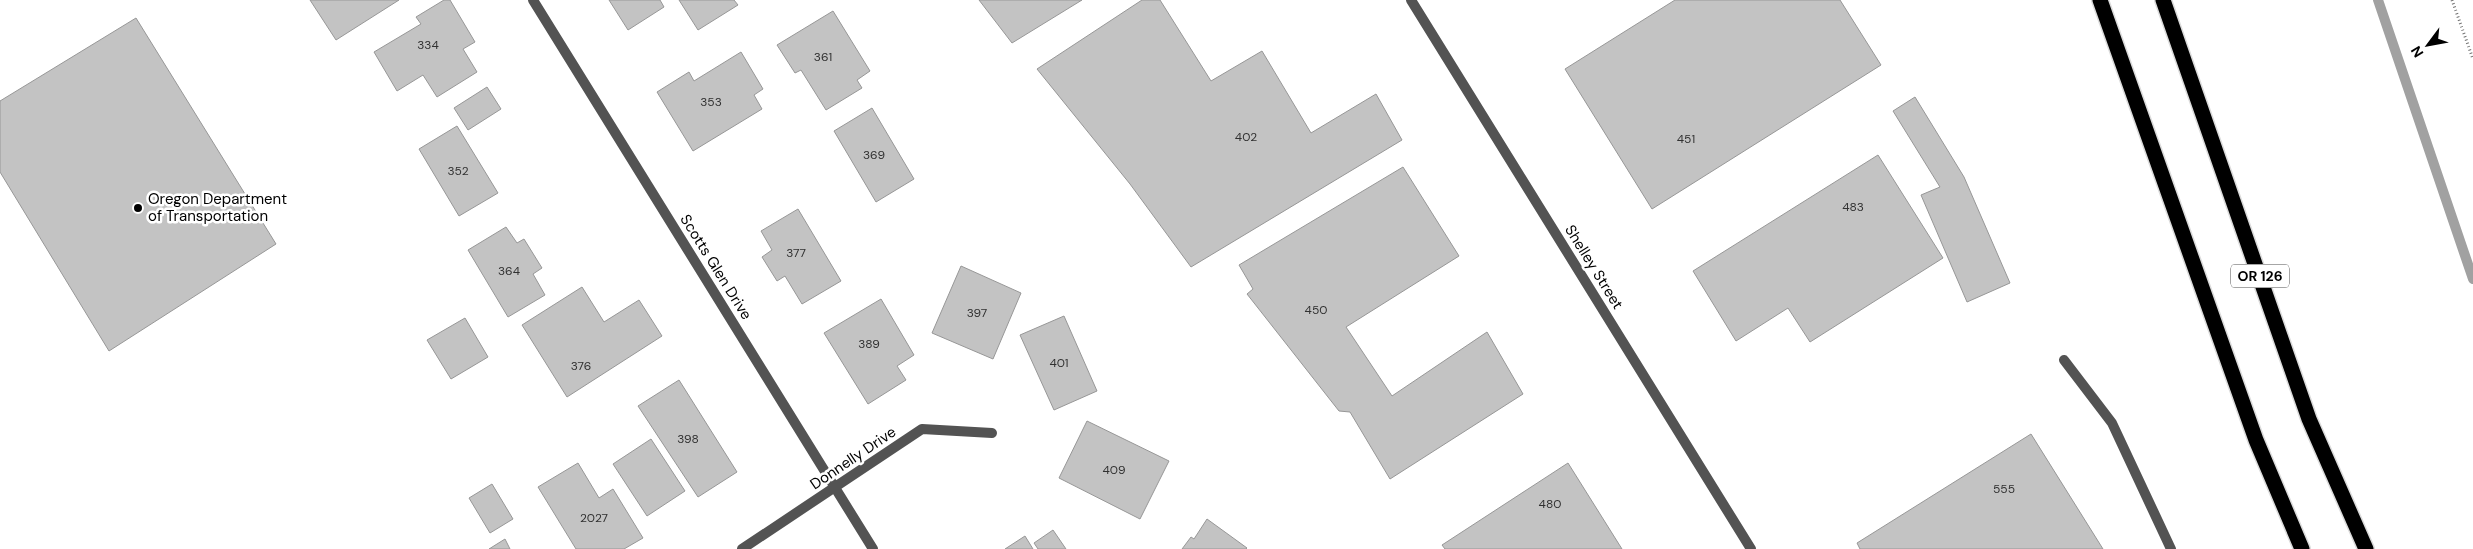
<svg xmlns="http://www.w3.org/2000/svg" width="2473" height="549" font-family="'DM Sans',sans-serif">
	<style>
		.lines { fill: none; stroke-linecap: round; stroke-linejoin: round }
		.stream { stroke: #a1a1a1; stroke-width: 10 }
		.building { fill: #c3c3c3; stroke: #979797 }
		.highway-casing { stroke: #dbdbdb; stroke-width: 18 }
		.path { stroke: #757575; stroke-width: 3; stroke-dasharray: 1 2.5; stroke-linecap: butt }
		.lane { stroke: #535353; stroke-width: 10 }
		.street { stroke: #535353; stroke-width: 10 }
		.highway { stroke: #000; stroke-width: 15 }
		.poi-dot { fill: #000; stroke: #fff; stroke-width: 2 }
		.labels { text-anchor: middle; stroke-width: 5; stroke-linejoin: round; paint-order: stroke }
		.number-label { font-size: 12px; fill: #313131 }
		.shield { fill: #fff; stroke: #4c4c4c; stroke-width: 1 }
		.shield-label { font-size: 14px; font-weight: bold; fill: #000 }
		.poi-label { font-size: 15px; fill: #000; stroke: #fff; text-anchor: start }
		.street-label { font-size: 15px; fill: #000; stroke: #fff }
	</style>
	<rect width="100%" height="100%" fill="#fff"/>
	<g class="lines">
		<path class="stream" d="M2378,0L2473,279"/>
	</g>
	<path class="building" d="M310,0H399L336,40Z
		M444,0H450L475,42L463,49L477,72L437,97L423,75L397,91L374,52L421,24L416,17Z
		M609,0H660L664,7L628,30Z
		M679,0H734L738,5L698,30Z
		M979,0H1082L1012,43Z
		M1142,0H1160L1211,81L1262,51L1311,133L1376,94L1402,140L1191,267L1130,184L1037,69Z
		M1675,0H1840L1881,65L1652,209L1565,69Z
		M833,11L870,71L857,80L862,88L826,110L801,70L795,73L777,45Z
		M136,18L276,244L109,351L0,172V101Z
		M741,52L763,89L754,95L762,109L693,151L657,92L689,72L694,81Z
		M487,87L501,109L468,130L454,108Z
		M1915,97L1964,177L2010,283L1967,302L1921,195L1940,187L1893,111Z
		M872,108L914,179L876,202L834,131Z
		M457,126L498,193L459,216L419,149Z
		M1878,155L1943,258L1810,342L1788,308L1736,341L1693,271Z
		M1403,167L1459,256L1346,327L1392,396L1487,332L1523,394L1390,479L1350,412L1339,411L1247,294L1253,289L1239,265Z
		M798,209L841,281L802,304L785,276L777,281L762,257L772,250L761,231Z
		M506,227L517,243L524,239L542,268L533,274L545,295L508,317L468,250Z
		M961,266L1021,293L993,359L932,333Z
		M582,287L604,322L639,300L662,336L567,397L522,325Z
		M881,299L914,355L897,366L906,380L868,404L824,333Z
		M1064,316L1097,391L1054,410L1020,335Z
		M465,318L488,357L451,379L427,340Z
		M679,380L737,472L698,497L638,406Z
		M1087,421L1169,461L1140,519L1059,478Z
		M2031,434L2103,549H1860L1857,543Z
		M651,439L685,491L647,516L613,464Z
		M578,463L599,498L613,489L643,538L624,549H576L538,487Z
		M1568,463L1622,549H1445L1442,545Z
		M492,484L513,519L490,533L469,498Z
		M1207,519L1247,548L1246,549H1182L1191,537L1194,539Z
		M1053,530L1066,549H1038L1034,543Z
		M1025,536L1033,549H1005Z
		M505,539L510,549H489Z"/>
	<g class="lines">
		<g class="highway-casing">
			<path id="highway" d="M2100,0L2256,440L2302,549
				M2163,0L2309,419L2366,549"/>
		</g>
		<path class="path" d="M2452,0L2473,59"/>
		<path class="lane" d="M2064,360L2112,423L2171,549"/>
		<path class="street" d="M533,0L873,549
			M1411,0L1751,549
			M742,549L922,429L992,433"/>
		<use href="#highway" class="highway"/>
	</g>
	<circle class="poi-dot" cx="138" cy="208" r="5"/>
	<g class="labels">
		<g class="number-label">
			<text x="428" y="49">334</text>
			<text x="823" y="61">361</text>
			<text x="711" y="106">353</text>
			<text x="1246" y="141">402</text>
			<text x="1686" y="143">451</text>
			<text x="874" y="159">369</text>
			<text x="458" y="175">352</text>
			<text x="1853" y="211">483</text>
			<text x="796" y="257">377</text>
			<text x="509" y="275">364</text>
			<text x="1316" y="314">450</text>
			<text x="977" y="317">397</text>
			<text x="869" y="348">389</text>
			<text x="1059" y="367">401</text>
			<text x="581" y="370">376</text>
			<text x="688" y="443">398</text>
			<text x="1114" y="474">409</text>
			<text x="2004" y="493">555</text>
			<text x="1550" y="508">480</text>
			<text x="594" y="522">2027</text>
		</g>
		<rect class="shield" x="2231" y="264.5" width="58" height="23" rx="4"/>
		<g class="shield-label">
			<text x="2260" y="281">OR 126</text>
		</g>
		<g class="poi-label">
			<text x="148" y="204">Oregon Department<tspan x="148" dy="17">of Transportation</tspan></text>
		</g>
		<g class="street-label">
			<text transform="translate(716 267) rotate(58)" y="5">Scotts Glen Drive</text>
			<text transform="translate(1594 267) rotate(58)" y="5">Shelley Street</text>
			<text transform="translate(853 458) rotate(-34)" y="5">Donnelly Drive</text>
		</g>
	</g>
	<g transform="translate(2428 45) rotate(238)" stroke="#ffffff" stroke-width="4" paint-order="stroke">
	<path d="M0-4L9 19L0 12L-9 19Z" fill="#000000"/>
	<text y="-8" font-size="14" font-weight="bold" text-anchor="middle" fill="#000000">N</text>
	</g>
</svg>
